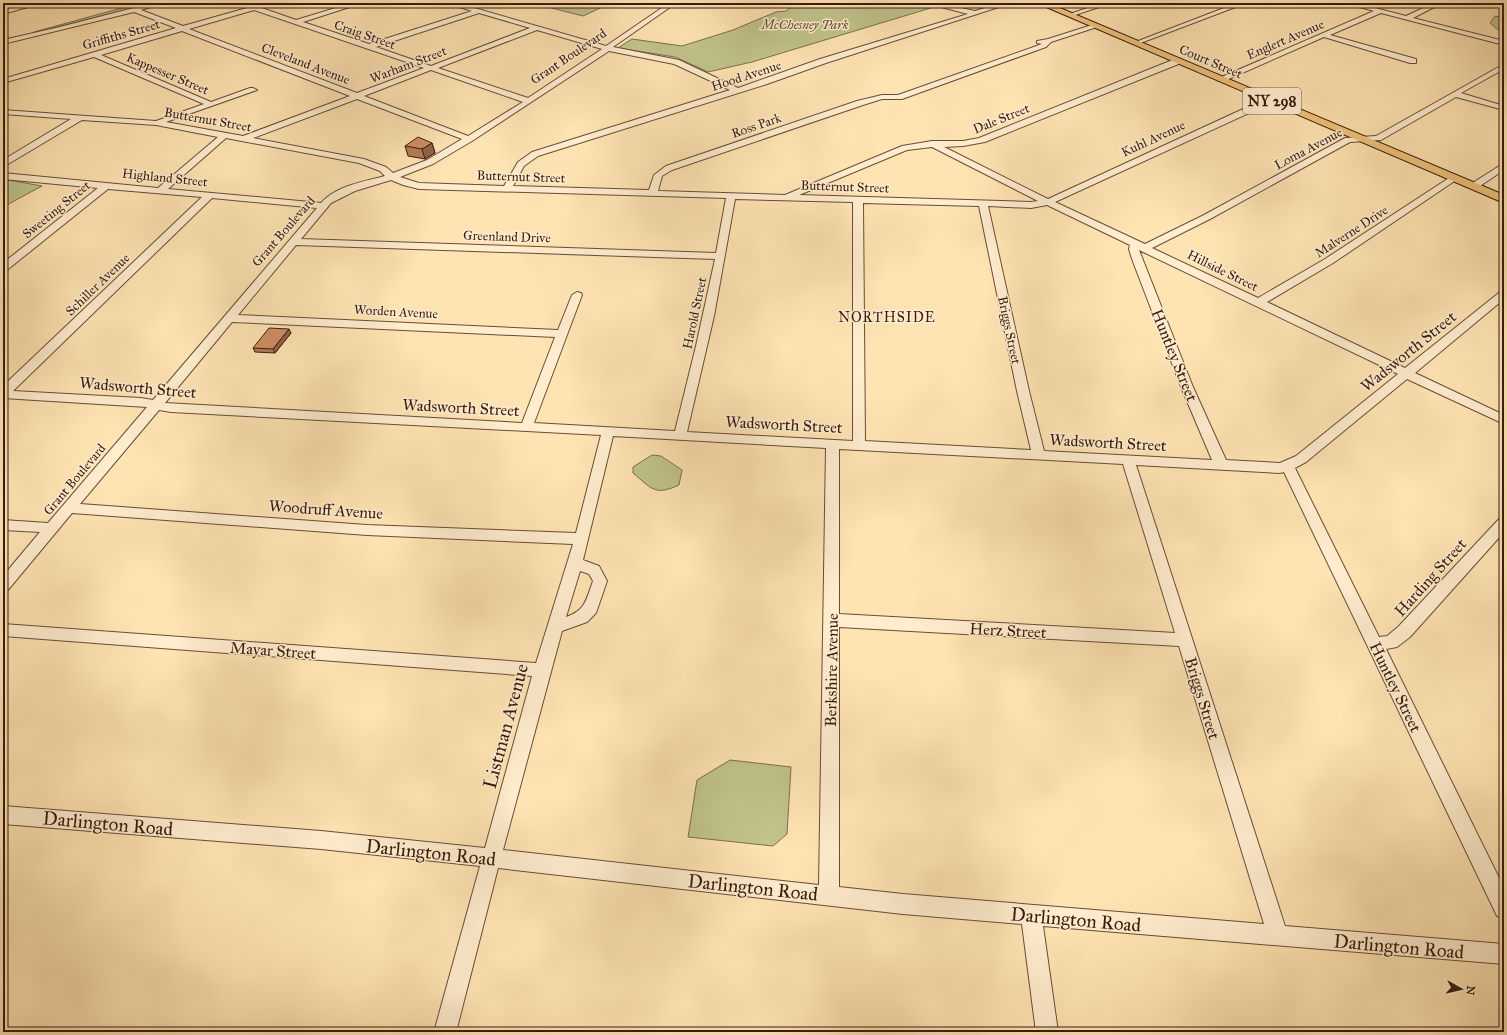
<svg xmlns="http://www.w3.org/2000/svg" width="1507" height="1035" font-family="'IM FELL Great Primer',serif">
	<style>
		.green { fill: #c1c48c; stroke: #7c6f4d }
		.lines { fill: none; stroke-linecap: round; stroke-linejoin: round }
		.minor-casing { stroke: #694c37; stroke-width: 2 }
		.major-casing { stroke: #371a0e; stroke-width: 2 }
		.minor { fill: #ffedce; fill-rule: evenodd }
		.major { fill: #f0c27a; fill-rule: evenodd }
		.wall { fill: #b47a57; stroke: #371a0e }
		.shaded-wall { fill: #926347; stroke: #371a0e }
		.building { fill: #d18e65; stroke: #371a0e }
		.labels { text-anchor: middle; stroke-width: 3; stroke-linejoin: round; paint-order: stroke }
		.far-park-label { font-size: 13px; font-style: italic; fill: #604d34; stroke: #ffedce }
		.far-street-label { font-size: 13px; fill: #371a0e; stroke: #ffedce }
		.far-neighbourhood-label { font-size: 14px; letter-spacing: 1px; fill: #371a0e; stroke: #ffedce }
		.shield { fill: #ffedce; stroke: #735948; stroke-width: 1 }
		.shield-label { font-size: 15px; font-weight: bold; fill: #371a0e }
		.street-label { font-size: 16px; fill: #371a0e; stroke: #ffedce }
		.near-street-label { font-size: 19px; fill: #371a0e; stroke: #ffedce }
	</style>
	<rect width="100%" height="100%" fill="#ffe4b3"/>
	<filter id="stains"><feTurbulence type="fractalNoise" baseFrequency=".005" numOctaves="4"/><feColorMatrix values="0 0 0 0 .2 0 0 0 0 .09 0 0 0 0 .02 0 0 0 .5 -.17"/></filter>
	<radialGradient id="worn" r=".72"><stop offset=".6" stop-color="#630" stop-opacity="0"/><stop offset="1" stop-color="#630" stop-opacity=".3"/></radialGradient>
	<path class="green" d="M140,3H156L33,33L34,32Z
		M546,3H611L583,16L540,5Z
		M796,3H915L934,7L752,62L708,72L675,57L618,48L632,39L682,46L733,30L776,12L786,11Z
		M1495,16L1504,18V33L1497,29L1490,23Z
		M3,179L42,186L3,207Z
		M652,455L661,456L682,470L679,485C655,496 652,489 633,473V467Z
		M730,760L791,767L787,834L773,846L688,837L697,780Z"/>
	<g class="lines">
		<g class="minor-casing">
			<path id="minor" d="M31,3H42L3,14V10Z
				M153,3H163L141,10L183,26L247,8L237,3L258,6L259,7L296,20L352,3H362L303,22L369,44L472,11L447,3H457L606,46L669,3H676L613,47L679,60L738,88L820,59L968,14L926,3H938L975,11L1001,3H1011L826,63L767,84L538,156L524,166L513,186L649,190L654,175L666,166L857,101L882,95H898L1042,44L1037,43V41L1048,39L1095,24L1097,25V27L1051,42L1046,47L902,99H882L863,105L672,170L662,176L658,191L785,195L902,146L932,141H963L979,138L1175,59H1181V63L985,142L963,146L944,147L1048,199L1267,98H1273V102L1055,202L1145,244L1204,215L1345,138L1376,136L1504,64V69L1461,93L1504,106V110L1456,97L1381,140L1350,142L1210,219L1152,248L1258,298L1325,259L1452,176L1455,175L1459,178L1333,263L1267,302L1405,368L1500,292L1504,291V299L1415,373L1504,415V424L1407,379L1306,462L1295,468L1379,637L1387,636L1398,627L1499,519L1504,518V532L1410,637L1397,647L1386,649L1504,888V919L1497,916L1284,472L1280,473L1136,465L1285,926L1504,944V964L1043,926L1058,1032H1036L1022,924L903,914L498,868L456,1032H434L480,866L321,849L3,824V806L321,831L485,848L532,676L3,636V624L536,663L573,544L367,535L72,513L8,590L3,592V576L40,532L3,530V520L48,523L147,407L3,398V386L202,197L108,189L7,270L3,271V263L98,188L3,179V173L158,188L218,137L156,125L82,120L3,167V160L71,119L3,114V110L156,121L204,104L94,57L3,83V79L176,28L134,12L3,44V40L60,27ZM254,10L424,68L357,93L189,29ZM479,13L530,28L431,66L376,47ZM537,30L602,49L528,98L438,68ZM182,31L350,96L243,136L166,122L257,90L253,88H250L211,102L101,55ZM609,51L674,64L730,90L532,152L518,162L504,186L419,183L400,177L433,164L472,141ZM431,70L523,102L468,136L364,96ZM357,99L462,139L427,160L393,173L386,167L364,159L253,138ZM226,138L359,163L380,171L385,176C365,181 336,186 321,203L168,189ZM932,147L1038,201L1031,202L799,195L907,150ZM391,180L403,185L419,189L726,198L716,253L301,239L331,203L355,191ZM212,198L317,208L153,400L141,398L13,391ZM735,199L853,202V441L687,432L714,316ZM863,203L979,206L1017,391L1031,450L865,441ZM1047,205L1130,245L1129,249L1132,259L1181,387L1212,460L1044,451L1029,391L988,206L1031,208ZM296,245L715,259L696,346L675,431L534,423L582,295L581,293L577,292L572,295L558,330L238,315ZM1139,250L1398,374L1296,456L1280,463L1226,460L1193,387ZM232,322L555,337L522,423L165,403ZM159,410L171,412L601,435L576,533L367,525L80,504ZM613,436L826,448L819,885L503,850L562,631L587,622L596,613L607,581L599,566L583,560ZM839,449L1123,464L1175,633L839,614ZM580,571L589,574L593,581C586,600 586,610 566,617ZM839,627L1179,646L1264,924L903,894L839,887Z
				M1102,3H1111L1072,16L1067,15Z
				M1237,3H1246L1138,44L1133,43Z
				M1346,3H1356L1406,16L1434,3H1442L1413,18L1504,41V45L1381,13L1330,35L1416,59V63H1410L1324,37L1224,81H1218L1217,79L1374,11Z
				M1504,163V170L1477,188H1471L1469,186L1471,184Z"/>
		</g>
		<g class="major-casing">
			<path id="major" d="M1037,3H1048L1504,195V203Z"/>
		</g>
		<use href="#minor" class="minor"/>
		<use href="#major" class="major"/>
	</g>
	<path class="wall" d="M432,143L435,153L425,159L408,156L405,146Z
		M291,333L275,353L255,352L253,348Z"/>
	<path class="shaded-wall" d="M432,143L435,153L425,159L422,149Z
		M289,329L291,333L275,353L273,349Z"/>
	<path class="building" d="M418,137L432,143L422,149L405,146Z
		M269,328L289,329L273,349L253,348Z"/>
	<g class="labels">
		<g class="far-park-label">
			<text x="805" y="29">McChesney Park</text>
		</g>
		<g class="far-street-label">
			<text transform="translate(121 34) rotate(-16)" y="5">Griffiths Street</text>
			<text transform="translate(365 34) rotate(19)" y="5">Craig Street</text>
			<text transform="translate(1285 39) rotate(-23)" y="5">Englert Avenue</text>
			<text transform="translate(568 56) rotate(-34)" y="5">Grant Boulevard</text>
			<text transform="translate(1211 61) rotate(23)" y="5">Court Street</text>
			<text transform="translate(306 63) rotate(21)" y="5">Cleveland Avenue</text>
			<text transform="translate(408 64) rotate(-21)" y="5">Warham Street</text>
			<text transform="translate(168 73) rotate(23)" y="5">Kappesser Street</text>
			<text transform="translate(746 75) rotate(-18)" y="5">Hood Avenue</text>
			<text transform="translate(1001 118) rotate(-22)" y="5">Dale Street</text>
			<text transform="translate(208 119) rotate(10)" y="5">Butternut Street</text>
			<text transform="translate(756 125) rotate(-19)" y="5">Ross Park</text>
			<text transform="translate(1153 138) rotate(-25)" y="5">Kuhl Avenue</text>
			<text transform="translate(1308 148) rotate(-28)" y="5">Loma Avenue</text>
			<text transform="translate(521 176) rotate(2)" y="5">Butternut Street</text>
			<text transform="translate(165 177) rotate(6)" y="5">Highland Street</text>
			<text transform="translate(845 186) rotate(2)" y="5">Butternut Street</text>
			<text transform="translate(56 209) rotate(-39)" y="5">Sweeting Street</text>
			<text transform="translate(283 231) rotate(-49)" y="5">Grant Boulevard</text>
			<text transform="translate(1351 231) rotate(-33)" y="5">Malverne Drive</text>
			<text transform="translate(507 236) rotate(2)" y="5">Greenland Drive</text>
			<text transform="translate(1223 270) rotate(26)" y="5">Hillside Street</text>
			<text transform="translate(97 284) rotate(-44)" y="5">Schiller Avenue</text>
			<text transform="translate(396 311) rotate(3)" y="5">Worden Avenue</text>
			<text transform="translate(694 313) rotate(-78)" y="5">Harold Street</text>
			<text transform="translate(1010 330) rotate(78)" y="5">Briggs Street</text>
			<text transform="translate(74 479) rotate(-50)" y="5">Grant Boulevard</text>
		</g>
		<g class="far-neighbourhood-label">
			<text x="887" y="322">NORTHSIDE</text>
		</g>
		<rect class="shield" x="1243" y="88" width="58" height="26" rx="3"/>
		<g class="shield-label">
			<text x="1272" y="106">NY 298</text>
		</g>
		<g class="street-label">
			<text transform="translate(1408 351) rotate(-39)" y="6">Wadsworth Street</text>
			<text transform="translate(1175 355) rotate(68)" y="6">Huntley Street</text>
			<text transform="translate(138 387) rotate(5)" y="6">Wadsworth Street</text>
			<text transform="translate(461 407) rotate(3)" y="6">Wadsworth Street</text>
			<text transform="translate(784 424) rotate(3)" y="6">Wadsworth Street</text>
			<text transform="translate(1108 442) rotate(3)" y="6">Wadsworth Street</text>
			<text transform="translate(326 509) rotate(4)" y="6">Woodruff Avenue</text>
			<text transform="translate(1430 577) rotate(-48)" y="6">Harding Street</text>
			<text transform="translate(1008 630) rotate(3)" y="6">Herz Street</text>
			<text transform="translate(273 650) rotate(4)" y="6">Mayar Street</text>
			<text transform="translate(831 670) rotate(-89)" y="6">Berkshire Avenue</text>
			<text transform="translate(1396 687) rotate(64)" y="6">Huntley Street</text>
			<text transform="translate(1203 698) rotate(73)" y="6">Briggs Street</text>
		</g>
		<g class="near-street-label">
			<text transform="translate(505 726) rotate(-75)" y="7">Listman Avenue</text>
			<text transform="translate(108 823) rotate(5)" y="7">Darlington Road</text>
			<text transform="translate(431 852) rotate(6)" y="7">Darlington Road</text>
			<text transform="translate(753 887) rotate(6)" y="7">Darlington Road</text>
			<text transform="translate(1076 919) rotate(5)" y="7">Darlington Road</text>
			<text transform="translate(1399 946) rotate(5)" y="7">Darlington Road</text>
		</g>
	</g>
	<rect width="1507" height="1035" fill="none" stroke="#ffe4b3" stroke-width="16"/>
	<rect x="4" y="4" width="1499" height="1027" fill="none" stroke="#371a0e" stroke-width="2"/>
	<rect x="8" y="8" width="1491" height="1019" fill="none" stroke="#371a0e"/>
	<g transform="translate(1461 989) rotate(98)" stroke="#ffedce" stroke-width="3" paint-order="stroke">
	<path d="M0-3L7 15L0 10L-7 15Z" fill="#371a0e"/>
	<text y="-6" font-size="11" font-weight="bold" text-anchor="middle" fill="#371a0e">N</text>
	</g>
	<rect width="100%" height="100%" filter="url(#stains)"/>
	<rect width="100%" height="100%" fill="url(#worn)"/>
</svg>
